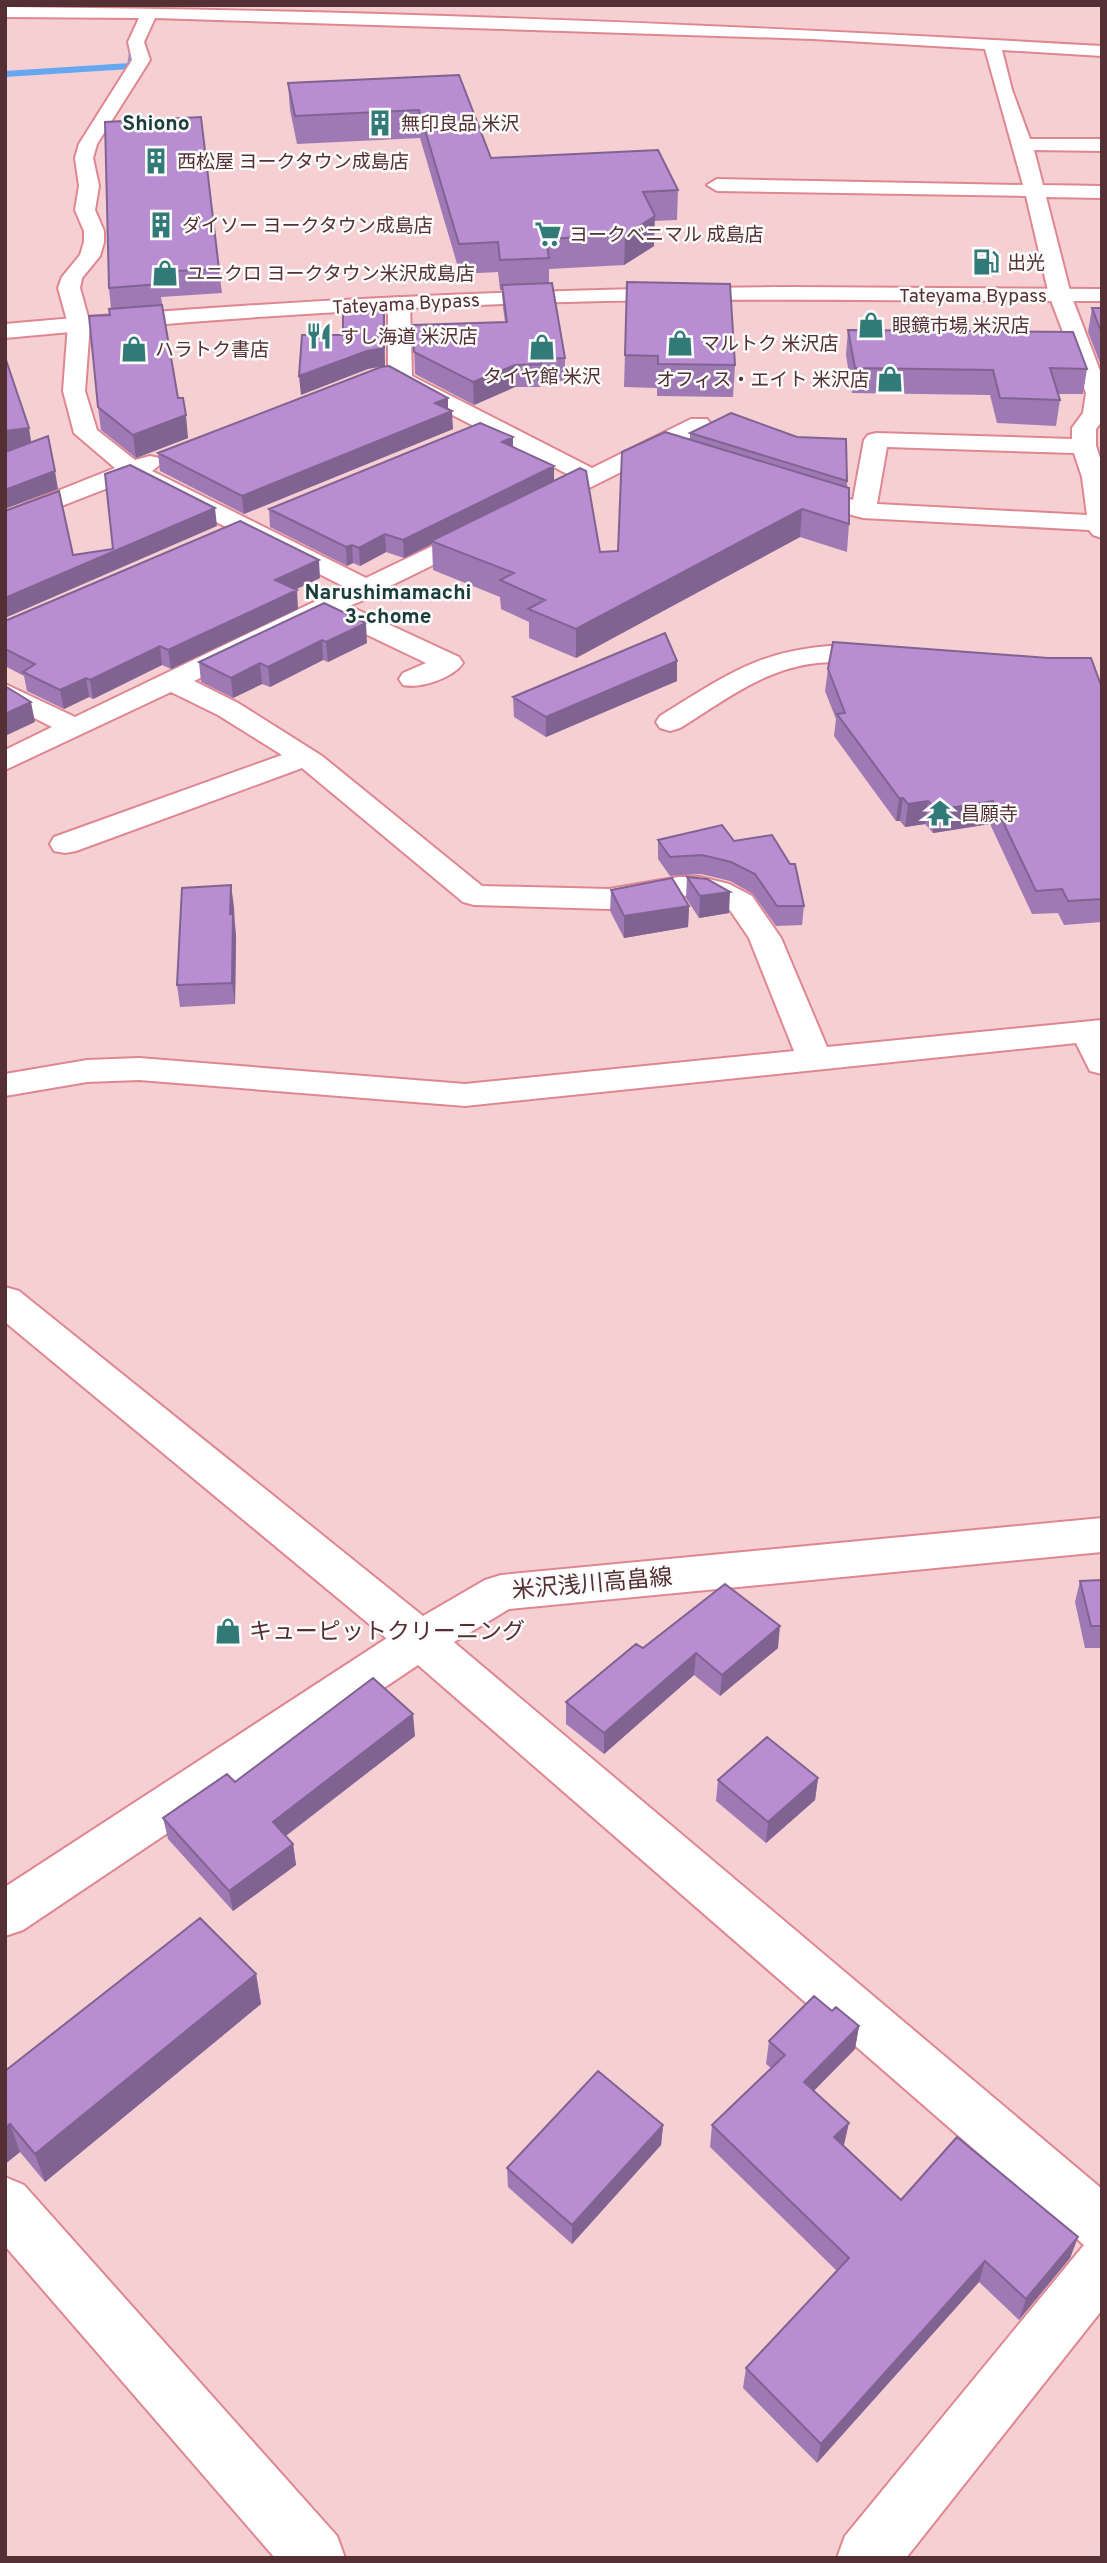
<svg xmlns="http://www.w3.org/2000/svg" width="1107" height="2563" font-family="Overpass,'Noto Sans JP',sans-serif">
	<style>
		.lines { fill: none; stroke-linecap: round; stroke-linejoin: round }
		.stream { stroke: #65a7f1; stroke-width: 6 }
		.minor-casing { stroke: #de8791; stroke-width: 4 }
		.major-casing { stroke: #de8791; stroke-width: 4 }
		.highway-casing { stroke: #de8791; stroke-width: 4 }
		.minor { fill: #fff; fill-rule: evenodd }
		.major { fill: #fff; fill-rule: evenodd }
		.highway { fill: #fff; fill-rule: evenodd }
		.wall { fill: #9e79b4 }
		.shaded-wall { fill: #816392 }
		.building { fill: #b88dd1; stroke: #816392; stroke-width: 2 }
		.labels { text-anchor: middle; stroke-width: 5; stroke-linejoin: round; paint-order: stroke }
		.far-poi-label { font-size: 19px; fill: #543034; stroke: #fbfbfb; text-anchor: start }
		.far-street-label { font-size: 19px; fill: #543034; stroke: #fbfbfb }
		.far-quarter-label { font-size: 21px; font-weight: bold; fill: #193c3b; stroke: #fbfbfb }
		.far-neighbourhood-label { font-size: 21px; font-weight: bold; fill: #193c3b; stroke: #fbfbfb }
		.street-label { font-size: 23px; fill: #543034; stroke: #fbfbfb }
		.poi-label { font-size: 23px; fill: #543034; stroke: #fbfbfb; text-anchor: start }
	</style>
	<rect width="100%" height="100%" fill="#f5cfd2"/>
	<g class="lines">
		<path class="stream" d="M5,74L130,66L134,38"/>
		<g class="minor-casing">
			<path id="minor" d="M5,7C371,10 737,25 1102,46V56L1002,50L1012,90L1030,139H1102V151L1034,150L1043,185L1102,186V198L1046,197L1071,295L1102,376V421L1096,429V446L1102,464V538L1093,535L1089,530L863,518L790,498L787,493L790,488L799,486L853,500L864,440L868,435L876,433L1072,439V428L1083,413L1086,393L1049,295L1026,196L717,191L707,185L717,179L1023,185L985,49L813,39L155,18L144,42L150,60L97,144L93,158L99,186L95,210L104,231V242L100,256L82,278L80,288L90,324L85,391L97,430L135,460L150,456L159,458L162,463L152,471L366,578L470,528L479,525L488,528L492,533L488,538L380,591L377,595L349,606L459,657L463,663C453,678 420,689 403,685L399,679L403,673L426,663L328,616L194,681L238,703L322,756L482,886L609,889L679,877H700L729,884L752,896L781,938L827,1047L1102,1020V1074L1090,1071L1076,1043L465,1106L139,1080L87,1082L5,1096V1074L87,1060L139,1058L465,1084L794,1051L749,938L730,910L707,898L679,895L609,909L474,905L463,902L302,768L76,851L65,853L54,851L50,844L54,837L282,755L218,715L171,692L5,770V750L52,727L5,703V684L75,717L345,587L131,479L5,528V512L115,468L74,433L63,391L68,324L58,288L62,277L80,255L84,242V231L75,210L79,186L75,158L79,144L132,60L128,42L139,18L5,17ZM887,447L1074,453L1082,477L1087,515L877,504Z
				M399,297L407,298L410,303L412,376L592,468L691,419H707L711,424L707,429L676,445L680,450L676,455L668,457L657,454L549,508L540,510L531,508L528,503L531,498L573,477L394,385L388,373V303L391,298Z
				M850,645L893,649L897,655L893,661C869,667 841,660 817,663C763,669 724,701 680,728L670,731L660,728L656,722L660,716C730,673 763,647 850,645Z
				M420,1622L436,1627L1102,2189V2310L906,2558H837L845,2536L1084,2245L418,1665L23,1930L5,1936V1887L404,1627Z
				M5,2177L24,2185L337,2536L345,2558H275L5,2246Z"/>
		</g>
		<g class="major-casing">
			<path id="major" d="M5,1287L19,1291L423,1616L485,1580L501,1575L1102,1518V1552L509,1609L436,1653L420,1658L404,1653L5,1322Z"/>
		</g>
		<g class="highway-casing">
			<path id="highway" d="M791,287L1102,289V301C936,301 771,298 605,301C405,305 205,319 5,338V324C267,301 529,288 791,287Z"/>
		</g>
		<use href="#minor" class="minor"/>
		<use href="#major" class="major"/>
		<use href="#highway" class="highway"/>
	</g>
	<path class="wall" d="M459,75L491,158L678,190L677,220L654,221V246L624,265L549,269V283L565,358V381H541V387H515L474,405L415,374L413,325L505,322L503,307L502,290H500L498,272L460,274L420,138L297,144L290,110L288,83Z
		M105,122L219,269L222,293L161,297L178,398L188,438L136,458L101,430L98,407L111,309L109,288Z
		M627,282L735,365L733,397L657,396V388L624,387Z
		M1092,308H1102V368L1088,332Z
		M848,330L1087,369L1083,394H1058L1060,400L1056,426L997,423L990,395L852,393L846,355Z
		M448,398V409L453,429L244,514L160,471L158,453Z
		M690,433L847,481L849,524L847,552L800,537L576,658L529,638V622L501,609L500,597L433,570L432,544L404,558L386,552L360,566L353,563L347,566L270,527L269,509L513,437V447L554,481L600,552L618,551L690,439Z
		M320,578L295,590L298,609L171,669L162,665L93,699L89,697L64,709L27,691L24,676L5,666V621Z
		M324,603L367,643L328,662L323,660L270,687L262,684L233,698L201,682L199,662Z
		M677,661V681L546,737L514,717L513,697Z
		M828,669L1102,688V922L1064,925L1058,913L1032,914L990,824L933,833L925,824L905,827L900,821H896L834,736L836,719L825,691Z
		M658,840L734,841L804,906L802,925L776,926L753,894L730,881L701,874L670,876L658,859Z
		M687,877L729,913L699,918L686,898Z
		M611,890L689,906L688,927L624,938L610,911Z
		M234,907L236,936L235,1004L180,1007L177,985Z
		M1102,1580V1648H1085L1075,1602L1080,1581Z
		M643,1648H778L720,1696L694,1675L604,1754L566,1724V1702Z
		M415,1736L286,1836L293,1844L296,1865L233,1911L168,1839L163,1818L235,1782Z
		M818,1778L815,1800L766,1843L716,1801L718,1780Z
		M256,1974L261,2004L45,2182L20,2152L5,2164V2071Z
		M832,2011L859,2026L855,2049L814,2090L844,2145L843,2146L901,2200L1078,2237L1070,2258L1019,2320L979,2282L817,2463L743,2388L746,2368L837,2271L710,2147L712,2125L771,2068L766,2064L769,2041Z
		M663,2125L661,2145L572,2244L508,2187L507,2168Z"/>
	<path class="shaded-wall" d="M655,216L654,246L624,265L625,235Z
		M384,304L385,366L368,369L301,395L299,376Z
		M515,365V387L474,405L473,382Z
		M448,398V412L452,411L453,429L244,514L242,496Z
		M186,415L188,438L136,458L133,435Z
		M29,428L33,453L5,457V431Z
		M513,437V455L502,442Z
		M554,466V484L431,541L432,544L404,558L403,540Z
		M55,471L58,489L5,509V490Z
		M215,508L217,526L5,618V598Z
		M802,509L800,537L576,658V629Z
		M385,534L386,552L360,566L359,548Z
		M352,545L353,563L347,566L346,547Z
		M319,560L320,578L276,598L275,580Z
		M297,590L298,609L171,669L168,650Z
		M366,623L367,643L328,662L326,642Z
		M322,640L323,660L270,687L268,667Z
		M160,646L162,665L93,699L90,680Z
		M677,661V681L546,737V717Z
		M260,663L262,684L233,698L231,678Z
		M86,678L89,697L64,709L60,690Z
		M31,702L35,722L5,736V714Z
		M899,798H903L900,821H896Z
		M928,801L925,824L905,827L908,804Z
		M993,801L990,824L933,833L936,810Z
		M231,885L234,907L233,936L230,914Z
		M730,892L729,913L699,918L700,896Z
		M689,906L688,927L624,938V916Z
		M233,914L236,936L235,1004L232,983Z
		M780,1626L778,1648L720,1696L722,1675Z
		M696,1653L694,1675L604,1754V1733Z
		M413,1714L415,1736L276,1843L273,1822Z
		M818,1778L815,1800L766,1843L768,1822Z
		M293,1844L296,1865L233,1911L229,1891Z
		M256,1974L261,2004L45,2182L35,2154Z
		M859,2026L855,2049L801,2104L804,2082Z
		M849,2123L844,2145L829,2159L834,2137Z
		M10,2124L20,2152L5,2164V2128Z
		M663,2125L661,2145L572,2244V2225Z
		M1078,2237L1070,2258L1019,2320L1026,2299Z
		M985,2261L979,2282L817,2463L821,2444Z"/>
	<path class="building" d="M459,75L491,158L658,150L678,190L643,192L655,216L625,235L546,239L549,258L500,260L498,242L459,244L419,110L295,116L288,83Z
		M201,117L219,269L157,272L159,284L109,288L105,122Z
		M627,282L730,284L735,365L658,364V356L625,355Z
		M552,283L565,358L540,359L541,364L515,365L473,382L414,352L413,325L507,322L502,285Z
		M384,304V348L367,351L299,376L302,335H343V305Z
		M162,305L178,398H183L186,415L133,435L98,407L89,316L110,315L109,309Z
		M1092,308H1102V334Z
		M848,330L1073,332L1087,369L1050,368L1060,400L1000,398L993,370L855,368Z
		M5,357L29,428L5,431Z
		M389,366L448,398L435,403L452,411L242,496L158,453L381,367Z
		M731,413L797,437L846,439L847,481L690,433Z
		M480,423L513,437L502,442L554,466L403,540L385,534L359,548L352,545L346,547L269,509Z
		M665,432L849,488V524L802,509L576,629L528,609L545,600L500,580L514,573L431,541L580,468L586,471L600,552L618,551L622,452Z
		M48,436L55,471L5,490V452Z
		M130,465L215,508L5,598V511L59,491L73,555L113,549L105,474Z
		M240,521L319,560L275,580L297,590L168,650L160,646L90,680L86,678L60,690L23,672L35,664L5,649V621Z
		M324,603L366,623L326,642L322,640L268,667L260,663L231,678L199,662Z
		M665,633L677,661L546,717L513,697Z
		M833,642L1048,658H1091L1102,688V899L1068,901L1062,889L1036,891L993,801L936,810L928,801L908,804L903,798H899L837,714L845,713L828,669Z
		M5,686L31,702L5,714Z
		M722,825L734,841L772,835L790,864H795L804,906H777L755,874L731,862L702,855L670,857L658,840Z
		M687,877L707,879L730,892L700,896Z
		M672,878L689,906L624,916L611,890Z
		M231,885L230,914H233L232,983L177,985L182,888Z
		M1102,1580V1626H1091L1080,1581Z
		M725,1584L780,1626L722,1675L696,1653L604,1733L566,1702L636,1644L643,1648Z
		M373,1678L413,1714L273,1822L293,1844L229,1891L163,1818L227,1774L235,1782Z
		M767,1737L818,1778L768,1822L718,1780Z
		M200,1918L256,1974L35,2154L10,2124L5,2128V2071Z
		M814,1996L832,2011L836,2007L859,2026L804,2082L849,2123L834,2137L901,2200L957,2137L1078,2237L1026,2299L985,2261L821,2444L746,2368L849,2258L712,2125L785,2055L769,2041Z
		M598,2071L663,2125L572,2225L507,2168Z"/>
	<defs>
		<g id="building-bare" transform="scale(2.1)"><path d="M-4-6H4V6H1V3H-1V6H-4ZM-2.5-4.3h1.7v1.8h-1.7ZM.8-4.3h1.7v1.8H.8ZM-2.5-1h1.7V.8h-1.7ZM.8-1h1.7V.8H.8Z" fill="#317a78" stroke="#fbfbfb" stroke-width="2.5" paint-order="stroke"/></g>
		<g id="supermarket-bare" transform="scale(2.1)"><path d="M-6-5.5h2.5l.6 2H6L4.5 2H-2.5L-4.4-4H-6ZM-1.5 3.2a1.3 1.3 0 1 0 .1 0ZM3 3.2a1.3 1.3 0 1 0 .1 0Z" fill="#317a78" stroke="#fbfbfb" stroke-width="2.5" paint-order="stroke"/></g>
		<g id="fuel-bare" transform="scale(2.1)"><path d="M-5.5-6h7V0h2V4h1.3V-2.5L3-4.5l.8-.8L6-3V5H2.5V1h-1V6h-7ZM-4.2-4.7v3.2H.2V-4.7Z" fill="#317a78" stroke="#fbfbfb" stroke-width="2.5" paint-order="stroke"/></g>
		<g id="shop-bare" transform="scale(2.1)"><path d="M-5-2.5h2.3a2.7 3.5 0 0 1 5.4 0H5L5.5 6h-11ZM-1.5-2.5h3a1.5 2.3 0 0 0-3 0Z" fill="#317a78" stroke="#fbfbfb" stroke-width="2.5" paint-order="stroke"/></g>
		<g id="restaurant-bare" transform="scale(2.1)"><path d="M-5-6h1v4h1v-4h1v4h1v-4h1v5L-1.5 .5V6h-2V.5L-5-1ZM5-6V6H3V1.5H1.5Q1.5-4 5-6Z" fill="#317a78" stroke="#fbfbfb" stroke-width="2.5" paint-order="stroke"/></g>
		<g id="temple-bare" transform="scale(2.1)"><path d="M0-6L5-2H3V0L6.5 2.5H4V6H1.5V3h-3V6H-4V2.5H-6.5L-3 0V-2H-5Z" fill="#317a78" stroke="#fbfbfb" stroke-width="2.5" paint-order="stroke"/></g>
	</defs>
	<g fill-rule="evenodd">
		<use href="#building-bare" x="380" y="123"/>
		<use href="#building-bare" x="156" y="161"/>
		<use href="#building-bare" x="161" y="225"/>
		<use href="#supermarket-bare" x="548" y="234"/>
		<use href="#fuel-bare" x="986" y="262"/>
		<use href="#shop-bare" x="165" y="273"/>
		<use href="#shop-bare" x="871" y="325"/>
		<use href="#restaurant-bare" x="319" y="336"/>
		<use href="#shop-bare" x="680" y="343"/>
		<use href="#shop-bare" x="542" y="347"/>
		<use href="#shop-bare" x="134" y="349"/>
		<use href="#shop-bare" x="890" y="379"/>
		<use href="#temple-bare" x="940" y="813"/>
		<use href="#shop-bare" x="228" y="1631"/>
	</g>
	<g class="labels">
		<g class="far-poi-label">
			<text x="401" y="130">無印良品 米沢</text>
			<text x="177" y="168">西松屋 ヨークタウン成島店</text>
			<text x="182" y="232">ダイソー ヨークタウン成島店</text>
			<text x="569" y="241">ヨークベニマル 成島店</text>
			<text x="1007" y="269">出光</text>
			<text x="186" y="280">ユニクロ ヨークタウン米沢成島店</text>
			<text x="892" y="332">眼鏡市場 米沢店</text>
			<text x="340" y="343">すし海道 米沢店</text>
			<text x="701" y="350">マルトク 米沢店</text>
			<text x="155" y="356">ハラトク書店</text>
			<text x="542" y="383" text-anchor="middle">タイヤ館 米沢</text>
			<text x="869" y="386" text-anchor="end">オフィス・エイト 米沢店</text>
			<text x="961" y="820">昌願寺</text>
		</g>
		<g class="far-street-label">
			<text x="973" y="302">Tateyama Bypass</text>
			<text transform="translate(406 303) rotate(-3)" y="7">Tateyama Bypass</text>
		</g>
		<g class="far-quarter-label">
			<text x="156" y="130">Shiono</text>
		</g>
		<g class="far-neighbourhood-label">
			<text x="388" y="599">Narushimamachi<tspan x="388" dy="24">3-chome</tspan></text>
		</g>
		<g class="street-label">
			<text transform="translate(592 1583) rotate(-5)" y="8">米沢浅川高畠線</text>
		</g>
		<g class="poi-label">
			<text x="249" y="1639">キューピットクリーニング</text>
		</g>
	</g>
	<rect width="1107" height="2563" fill="none" stroke="#543034" stroke-width="14"/>
</svg>
